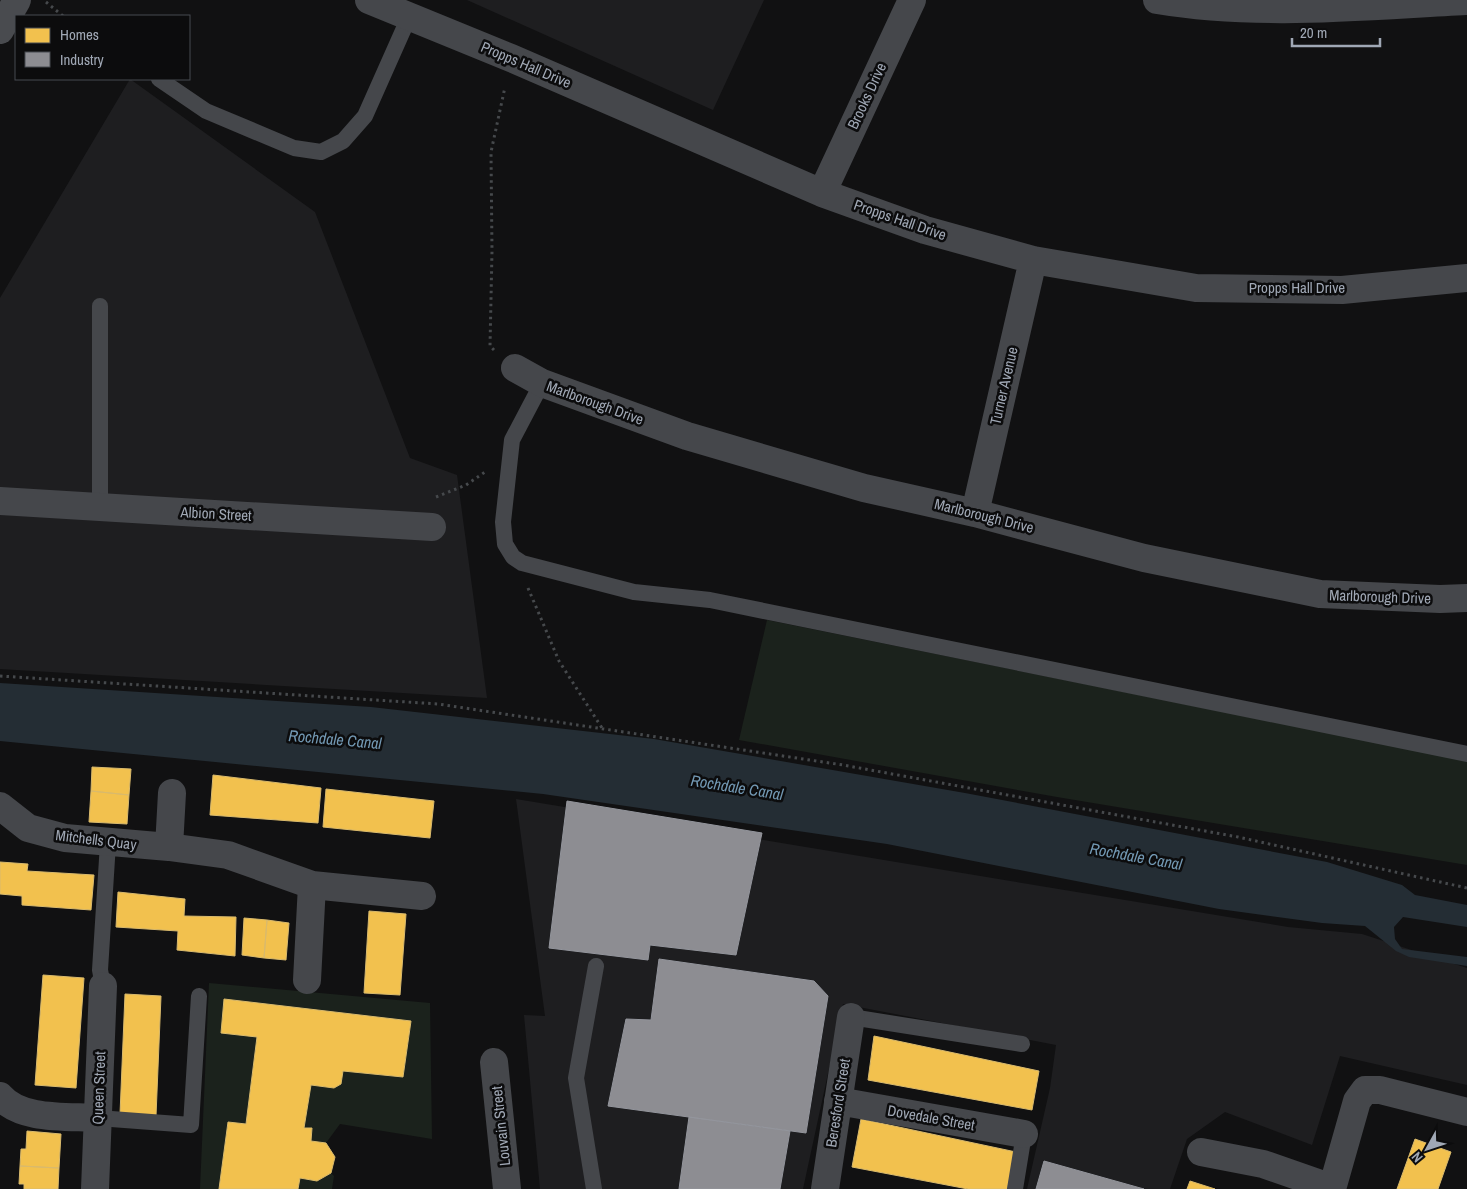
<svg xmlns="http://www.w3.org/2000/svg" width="1467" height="1189" font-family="'Archivo Narrow',sans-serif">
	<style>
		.built { fill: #1e1e20 }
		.green { fill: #1b221c }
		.water { fill: #242d34 }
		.homes { fill: #f2c14e; stroke: #d9ba6d }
		.industry { fill: #8d8d92; stroke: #93959c }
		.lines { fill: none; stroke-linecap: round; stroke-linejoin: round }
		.path { stroke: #46494c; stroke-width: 3; stroke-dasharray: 2.5 4; stroke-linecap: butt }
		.lane { stroke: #45474b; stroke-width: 16 }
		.street { stroke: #45474b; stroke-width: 28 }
		.secondary { stroke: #494b4f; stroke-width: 28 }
		.labels { text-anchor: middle; stroke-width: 5; stroke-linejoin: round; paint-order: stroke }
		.street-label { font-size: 15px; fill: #a0a8b5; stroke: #0c0c0d }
		.water-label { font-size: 16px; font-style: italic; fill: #7399b4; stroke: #0c0c0d }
	</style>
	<rect width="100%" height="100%" fill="#111112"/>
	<path class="built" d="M467,0H764L713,110Z
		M130,79L315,212L410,458L457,475L487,698L0,669V298Z
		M516,799L1288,927L1362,934L1467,968V1085L1340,1056L1312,1145L1225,1112L1187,1139L1170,1189H1027L1050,1088L1056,1045L843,1004L803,1189H540L524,1015L545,1016Z"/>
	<path class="green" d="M767,620L1467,761V865L1057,797L739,740Z
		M209,983L430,1003L432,1139L340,1124L326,1143L311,1141L312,1128H304L311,1085L334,1088L341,1084L343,1071L403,1077L411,1021L224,999L222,1033L257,1037L246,1124L228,1122L219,1189H200Z
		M331,1173L334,1176L332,1189H298L300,1178L317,1181Z"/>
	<path class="water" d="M0,683L371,707L654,739L965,793L1327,862L1402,885L1415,895L1467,905V927L1403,917L1394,927L1395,939L1402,949L1467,957V966L1409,957L1396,951L1365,926L1322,923L1219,909L887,844L543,794L0,741Z"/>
	<path class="homes" d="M92,767L131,769L129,795L91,791Z
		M213,775L321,788L318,823L210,815Z
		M326,789L434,801L430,838L323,827Z
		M91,791L129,795L127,824L89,822Z
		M0,862L28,864L27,871L94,875L91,910L22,905V896L0,894Z
		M118,892L185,899L184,916L236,917L235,956L177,950L178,931L116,927Z
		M369,911L406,914L400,995L364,993Z
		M244,918L267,920L264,958L242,955Z
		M267,920L289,923L286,960L264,958Z
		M43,975L84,978L76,1088L35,1085Z
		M125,994L161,996L156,1116L120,1114Z
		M224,999L411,1021L403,1077L343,1071L341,1084L334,1088L311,1085L304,1128H312L311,1141L326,1143L335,1157L331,1173L317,1181L300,1178L298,1189H219L228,1122L246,1124L257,1037L221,1033Z
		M874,1036L1039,1071L1032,1110L868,1080Z
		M861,1119L1016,1152L1007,1189H968L852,1167Z
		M27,1131L61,1134L59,1168L20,1166L21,1149H26Z
		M1415,1139L1451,1152L1438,1189H1397Z
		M20,1166L59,1168L58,1189H24V1184H19Z
		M1190,1181L1215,1189H1187Z"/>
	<path class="industry" d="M567,801L762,833L736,955L650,945L648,960L549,948Z
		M659,959L814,981L828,996L806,1133L608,1106L626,1019L651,1020Z
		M689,1117L790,1131L780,1189H679Z
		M1044,1161L1144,1189H1036Z"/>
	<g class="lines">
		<path class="path" d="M46,2L63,16
			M494,350L490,346L492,251L491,152L505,87
			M436,497L466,485L485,472
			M528,588L559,661L602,728
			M0,676L438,704L843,765L1238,837L1467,888"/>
		<path class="lane" d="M159,79L206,111L294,148L321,152L343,141L365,116L409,17
			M100,306V507
			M542,383L512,440L503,522L505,544L513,557L522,563L634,592L710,600L1467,754
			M103,986L100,970L108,843
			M851,1017L1022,1044
			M98,1118L191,1125L199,996
			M594,1189L576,1078L596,966
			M1015,1189L1024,1134"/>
		<path class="street" d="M369,0L511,58L822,193L925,230L1033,260L1196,288L1342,290L1467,278
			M1157,0C1259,17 1364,6 1467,1
			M822,193L912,0
			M515,368L542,383L687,436L864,488L975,513L1144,558L1320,594L1440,599L1467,598
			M0,501L432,527
			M975,513L1033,260
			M0,806L28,828L65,838L169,847L228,855L312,885L422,896
			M169,847L172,793
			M307,980L312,885
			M494,1062L507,1189
			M0,1096C21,1121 68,1116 98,1118
			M838,1101L1024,1134
			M1201,1152L1263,1164L1332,1188
			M95,1189L103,986
			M825,1189L851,1017
			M1332,1189L1357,1101L1365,1090H1380L1467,1112"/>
		<path class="secondary" d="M0,30L17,0"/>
	</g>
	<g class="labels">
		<g class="street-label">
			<text transform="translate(526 65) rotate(23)" y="5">Propps Hall Drive</text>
			<text transform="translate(867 96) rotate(-65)" y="5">Brooks Drive</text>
			<text transform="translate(900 220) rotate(19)" y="5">Propps Hall Drive</text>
			<text x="1297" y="293">Propps Hall Drive</text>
			<text transform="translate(1004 386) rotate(-77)" y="5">Turner Avenue</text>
			<text transform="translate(595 403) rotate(20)" y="5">Marlborough Drive</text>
			<text transform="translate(216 514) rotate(3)" y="5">Albion Street</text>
			<text transform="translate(984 516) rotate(14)" y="5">Marlborough Drive</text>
			<text transform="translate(1380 597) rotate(2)" y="5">Marlborough Drive</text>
			<text transform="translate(96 840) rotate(7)" y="5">Mitchells Quay</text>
			<text transform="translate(99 1088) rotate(-88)" y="5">Queen Street</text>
			<text transform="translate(838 1103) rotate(-81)" y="5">Beresford Street</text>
			<text transform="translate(931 1118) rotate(10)" y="5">Dovedale Street</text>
			<text transform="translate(501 1126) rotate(-96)" y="5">Louvain Street</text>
		</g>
		<g class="water-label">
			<text transform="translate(335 739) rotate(5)" y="6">Rochdale Canal</text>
			<text transform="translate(737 787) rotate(9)" y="6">Rochdale Canal</text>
			<text transform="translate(1136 856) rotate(10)" y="6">Rochdale Canal</text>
		</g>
	</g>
	<rect x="15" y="15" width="175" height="65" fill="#0c0c0d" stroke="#474a50"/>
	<rect x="25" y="28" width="25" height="15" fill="#f2c14e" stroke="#474a50"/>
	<text x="60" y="40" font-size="15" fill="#a0a8b5">Homes</text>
	<rect x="25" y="52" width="25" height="15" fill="#8d8d92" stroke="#474a50"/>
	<text x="60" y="65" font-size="15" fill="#a0a8b5">Industry</text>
	<g transform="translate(1427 1149) rotate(230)" stroke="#0c0c0d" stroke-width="4" paint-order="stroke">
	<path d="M0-4L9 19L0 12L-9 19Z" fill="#a0a8b5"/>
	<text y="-8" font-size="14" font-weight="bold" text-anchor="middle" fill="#a0a8b5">N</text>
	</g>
	<path d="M1292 38v8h88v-8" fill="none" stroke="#a0a8b5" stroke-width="2.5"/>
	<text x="1300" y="38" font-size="15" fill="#a0a8b5" stroke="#0c0c0d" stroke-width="4" paint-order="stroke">20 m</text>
</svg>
